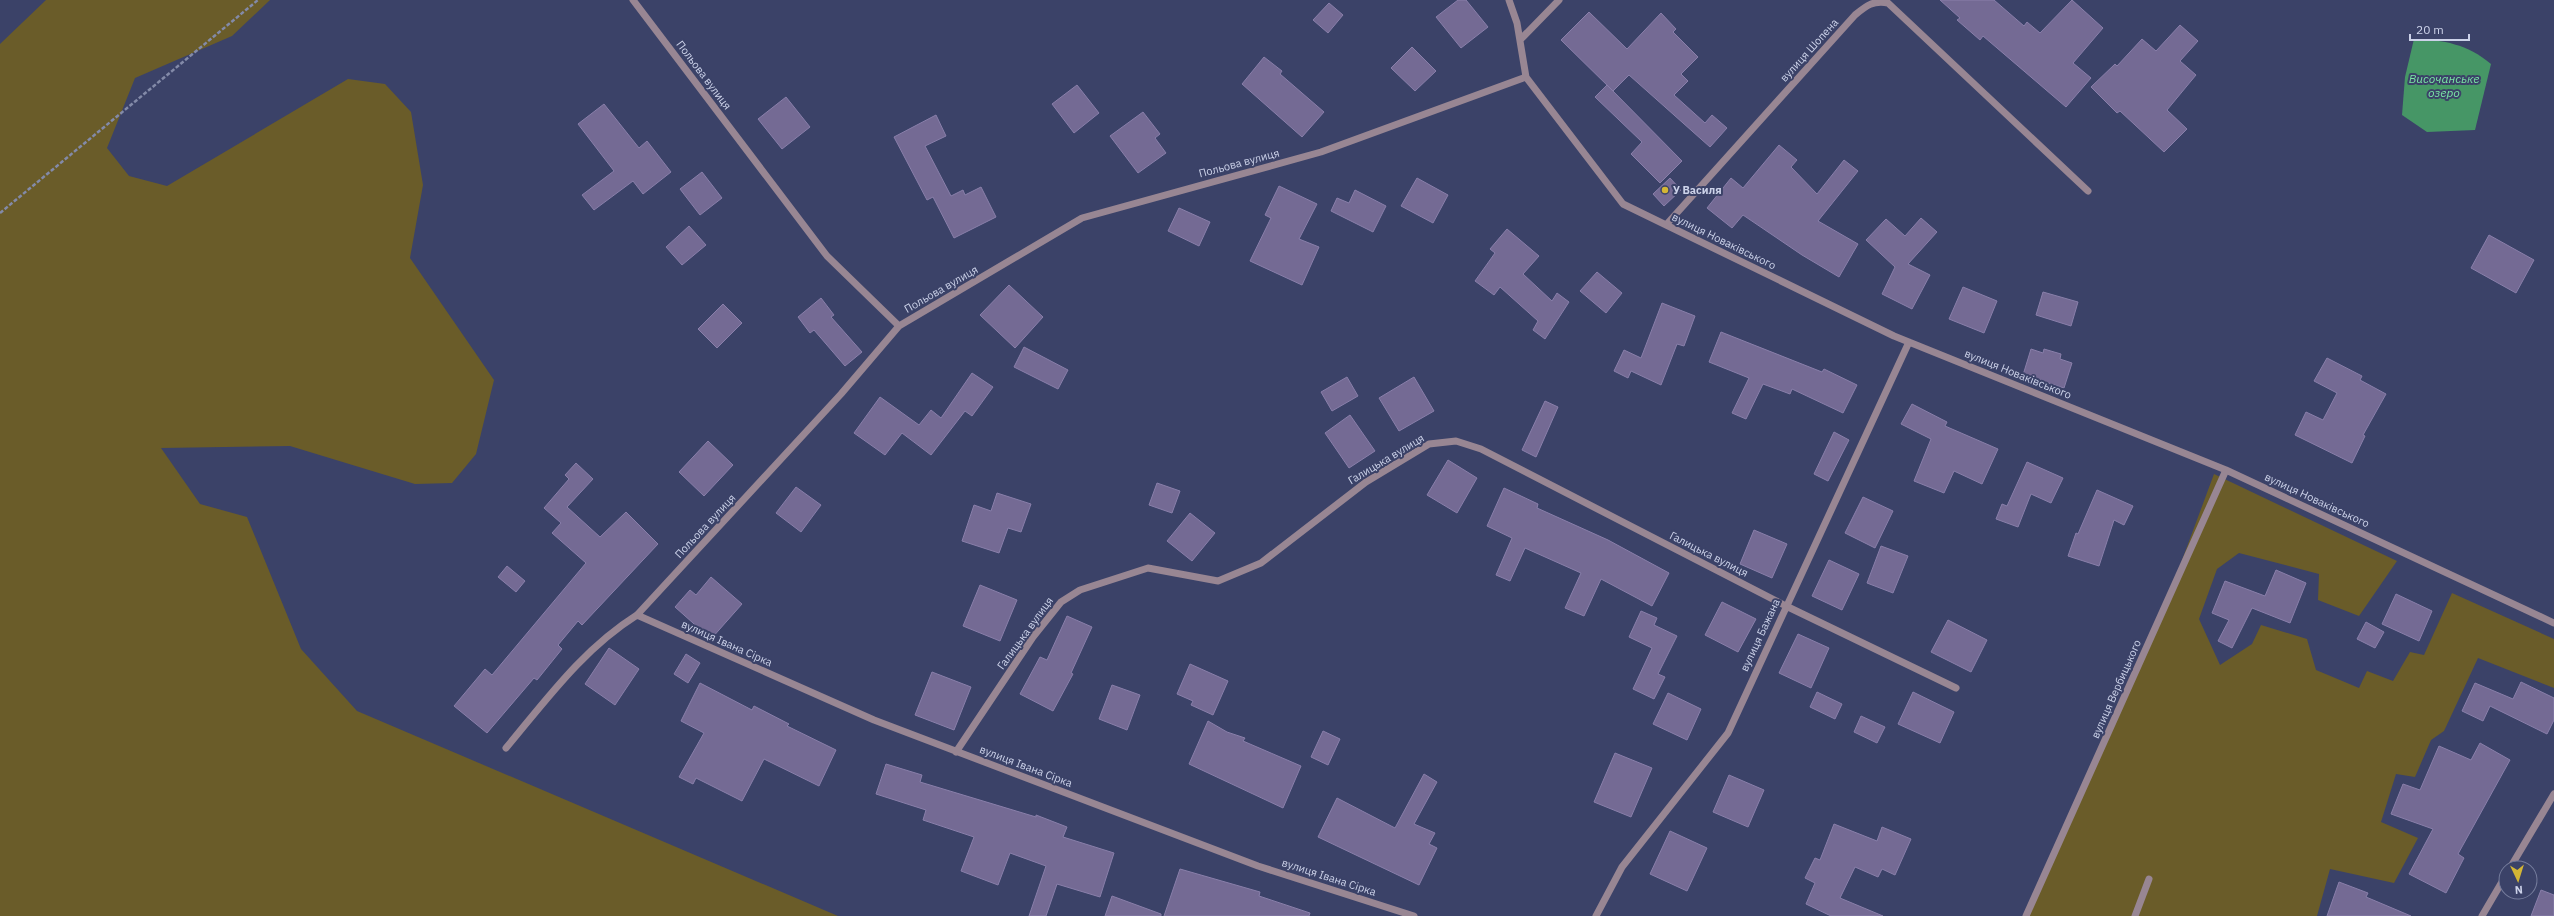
<svg xmlns="http://www.w3.org/2000/svg" width="2554" height="916" font-family="'IBM Plex Sans',sans-serif">
	<style>
		.green { fill: #6a5c29 }
		.water { fill: #469666 }
		.building { fill: #746a94; stroke: #897faa }
		.lines { fill: none; stroke-linecap: round; stroke-linejoin: round }
		.path { stroke: #838aa8; stroke-width: 2.5; stroke-dasharray: 4 2; stroke-linecap: butt }
		.minor { stroke: #988693; stroke-width: 7 }
		.poi-dot { fill: #d4b635; stroke: #3b4268; stroke-width: 1.5 }
		.labels { text-anchor: middle; stroke-width: 4; stroke-linejoin: round; paint-order: stroke }
		.street-label { font-size: 11px; fill: #ccd2e9; stroke: #3b4268 }
		.poi-label { font-size: 11px; font-weight: bold; fill: #ccd2e9; stroke: #3b4268; text-anchor: start }
		.water-label { font-size: 12px; font-style: italic; fill: #7ae6a4; stroke: #3b4268 }
	</style>
	<rect width="100%" height="100%" fill="#3b4268"/>
	<path class="green" d="M46,0H270L232,36L135,78L107,148L129,176L167,186L348,79L385,84L411,112L423,185L410,258L494,380L476,454L452,483L415,484L290,446L161,448L200,504L247,517L301,649L357,711L838,916H0V44Z
		M2214,474L2397,561L2359,616L2318,600L2319,574L2239,553L2217,569L2199,619L2220,665L2252,644L2261,625L2307,639L2316,670L2359,688L2367,671L2393,681L2410,652L2424,655L2452,593L2554,639V688L2478,658L2444,731L2431,740L2415,777L2396,774L2381,822L2418,838L2394,883L2330,869L2317,916H2025L2165,606Z"/>
	<path class="water" d="M2414,39C2444,40 2467,44 2491,64L2475,130L2427,132L2402,115L2405,77Z"/>
	<path class="building" d="M1458,0H1466L1488,27L1461,48L1436,17Z
		M1940,0H1994L2024,26L2027,22L2040,33L2072,0L2103,28L2073,63L2091,78L2066,107L1983,36L1980,40L1957,20L1960,18Z
		M1329,3L1343,15L1328,33L1313,20Z
		M1589,12L1627,49L1661,13L1676,29L1673,32L1698,57L1681,74L1688,81L1674,95L1705,123L1712,115L1727,128L1710,147L1629,75L1613,91L1561,40Z
		M2180,25L2198,41L2180,61L2196,75L2167,110L2187,129L2164,152L2120,111L2117,113L2091,87L2115,64L2117,66L2142,39L2156,51Z
		M1412,47L1436,71L1415,91L1391,68Z
		M1264,57L1282,71L1280,74L1324,112L1302,137L1242,84Z
		M1077,85L1099,113L1074,133L1052,104Z
		M1607,85L1682,161L1660,183L1631,154L1642,142L1595,97Z
		M786,97L810,127L782,149L758,119Z
		M604,104L639,148L647,141L671,172L643,194L633,181L594,210L582,195L614,171L578,124Z
		M1143,112L1160,134L1155,138L1166,153L1138,173L1110,136Z
		M936,115L946,136L925,146L951,196L963,190L965,195L981,187L996,217L954,238L933,197L927,200L894,137Z
		M1779,145L1797,160L1791,167L1817,194L1844,160L1858,171L1818,221L1858,244L1839,277L1802,255L1743,215L1732,228L1707,208L1731,178L1743,188Z
		M702,172L722,198L700,215L680,189Z
		M1417,178L1448,195L1433,223L1401,206Z
		M1670,178L1681,190L1664,206L1653,194Z
		M1279,186L1317,204L1299,239L1319,247L1302,285L1250,261L1271,218L1265,215Z
		M1355,190L1386,206L1373,232L1331,211L1337,198L1349,203Z
		M1179,208L1210,222L1199,246L1168,231Z
		M1921,218L1937,232L1908,264L1930,275L1912,309L1882,294L1895,267L1866,240L1886,219L1905,236Z
		M689,226L706,245L682,265L666,247Z
		M1507,229L1539,256L1523,274L1552,301L1557,293L1569,302L1545,339L1533,330L1538,321L1500,287L1494,295L1475,281L1495,253L1490,249Z
		M2489,235L2534,260L2516,293L2471,268Z
		M1597,272L1622,293L1606,313L1580,291Z
		M1009,285L1043,317L1015,348L980,315Z
		M1963,287L1997,301L1984,333L1949,319Z
		M2043,292L2078,302L2071,326L2036,315Z
		M821,298L834,315L831,317L862,352L845,366L814,330L810,333L798,317Z
		M1662,303L1695,316L1684,346L1677,344L1661,385L1631,371L1628,378L1614,371L1624,350L1641,358Z
		M723,304L742,323L717,348L698,329Z
		M1721,332L1822,372L1824,369L1857,385L1843,413L1792,389L1790,394L1763,384L1746,419L1732,413L1749,378L1709,362Z
		M1024,347L1068,370L1058,389L1014,367Z
		M2031,349L2043,353L2044,349L2061,354L2060,359L2072,363L2064,388L2023,375Z
		M2327,358L2362,376L2360,380L2386,394L2363,435L2365,436L2352,463L2295,435L2306,412L2323,420L2337,393L2314,381Z
		M972,373L993,387L972,416L965,411L931,455L902,433L885,455L854,433L880,397L919,425L931,410L941,418Z
		M1347,377L1358,396L1332,411L1321,392Z
		M1414,377L1434,411L1399,431L1379,398Z
		M1545,401L1558,407L1536,457L1522,450Z
		M1912,404L1947,422L1945,426L1998,449L1982,484L1954,471L1944,493L1914,481L1931,439L1901,424Z
		M1350,415L1375,451L1349,468L1325,433Z
		M1834,432L1849,440L1828,481L1814,474Z
		M708,441L733,465L704,496L679,472Z
		M1448,460L1477,478L1457,513L1427,495Z
		M2027,462L2063,478L2051,503L2031,494L2018,527L1996,519L2002,504L2007,506Z
		M576,463L593,479L567,507L600,537L626,512L658,544L582,625L578,621L558,645L562,649L537,680L534,678L487,733L454,706L485,669L492,675L586,563L552,533L561,523L544,508L569,479L565,475Z
		M1157,483L1180,491L1172,513L1149,505Z
		M796,487L821,505L801,532L776,513Z
		M1504,488L1538,504L1537,508L1608,540L1669,573L1652,606L1601,579L1584,616L1565,608L1581,573L1525,548L1510,581L1496,575L1512,538L1487,526Z
		M2097,490L2133,506L2124,525L2114,520L2099,566L2068,556L2076,533L2078,534Z
		M997,493L1031,504L1021,532L1008,528L999,553L962,541L974,505L991,511Z
		M1863,497L1893,511L1875,548L1845,533Z
		M1190,513L1215,533L1192,561L1167,541Z
		M1754,530L1787,544L1772,578L1740,564Z
		M1881,546L1908,556L1893,593L1867,583Z
		M1829,560L1859,574L1842,610L1812,596Z
		M507,566L525,581L516,592L498,577Z
		M2276,570L2306,583L2290,623L2252,608L2232,648L2218,641L2229,620L2212,613L2225,581L2265,596Z
		M711,577L742,604L711,639L675,607L690,590L696,595Z
		M980,585L1017,600L1000,641L963,626Z
		M2396,594L2432,611L2419,641L2382,624Z
		M1722,602L1756,619L1738,652L1705,635Z
		M1641,611L1657,618L1654,625L1677,636L1658,674L1665,677L1654,699L1633,689L1652,648L1629,637Z
		M1067,616L1092,627L1071,673L1073,674L1053,711L1020,694L1040,657L1047,660Z
		M1948,620L1987,640L1971,672L1931,652Z
		M2366,622L2384,632L2375,648L2357,639Z
		M1798,634L1829,648L1811,688L1779,673Z
		M609,648L639,669L615,705L585,684Z
		M686,654L700,663L688,683L674,674Z
		M1190,664L1228,681L1213,715L1191,705L1193,701L1177,694Z
		M932,672L971,687L954,730L915,715Z
		M2521,682L2554,698V720L2547,734L2490,706L2483,721L2462,711L2475,683L2513,699Z
		M700,683L752,710L754,706L789,724L787,726L836,750L819,786L764,759L742,801L696,778L693,784L679,777L704,733L681,721Z
		M1112,685L1140,695L1127,730L1099,719Z
		M1817,692L1842,704L1835,719L1810,707Z
		M1913,692L1954,712L1940,743L1898,724Z
		M1668,693L1701,709L1687,740L1653,724Z
		M1861,716L1885,727L1877,743L1854,732Z
		M1208,721L1227,732L1245,738L1243,741L1301,766L1283,808L1189,764Z
		M1323,731L1340,739L1328,765L1311,757Z
		M2480,743L2510,760L2458,854L2464,858L2446,893L2409,874L2433,829L2391,814L2403,784L2420,790L2439,746L2471,760Z
		M1615,753L1652,768L1631,817L1594,802Z
		M886,764L922,775L920,782L1036,817V815L1067,827L1063,837L1114,853L1100,897L1057,884L1046,916H1029L1046,866L1010,853L998,885L961,871L974,837L923,820L926,810L876,794Z
		M1424,774L1437,782L1414,824L1435,833L1429,844L1437,848L1419,885L1318,837L1337,798L1395,828Z
		M1729,775L1764,790L1748,827L1713,812Z
		M1834,824L1877,841L1882,827L1911,839L1895,875L1882,869L1878,877L1855,867L1840,898L1883,916H1831L1806,904L1815,883L1805,878L1815,858L1820,860Z
		M1670,831L1707,848L1687,891L1650,874Z
		M1180,869L1260,892L1259,896L1310,913L1309,916H1164Z
		M2339,882L2368,893L2366,897L2411,916H2327Z
		M2541,890L2554,895V916H2531Z
		M1112,896L1161,914V916H1105Z"/>
	<g class="lines">
		<path class="path" d="M0,213L258,0"/>
		<path class="minor" d="M633,0L827,256L899,326
			M1509,0L1517,23L1526,77L1623,204L1894,336L2226,470L2554,623
			M1520,40L1559,0
			M1666,225L1855,15C1866,6 1873,0 1888,3L2088,191
			M637,615L874,720L1258,866L1414,916
			M506,748C547,699 583,649 637,615L841,394L899,326L1082,218L1321,152L1526,77
			M956,752L1033,637L1061,602L1080,590L1148,568L1218,581L1261,563L1366,482L1429,444L1456,441L1481,449L1786,606L1956,688
			M2510,868L2554,794
			M1596,916L1622,867L1728,733L1909,342
			M2026,916L2226,470
			M2135,916L2149,879
			M2482,916L2506,875"/>
	</g>
	<circle class="poi-dot" cx="1665" cy="190" r="4"/>
	<g class="labels">
		<g class="street-label">
			<text transform="translate(1809 50) rotate(-48)" y="4">вулиця Шопена</text>
			<text transform="translate(704 75) rotate(53)" y="4">Польова вулиця</text>
			<text transform="translate(1239 163) rotate(-15)" y="4">Польова вулиця</text>
			<text transform="translate(1724 241) rotate(26)" y="4">вулиця Новаківського</text>
			<text transform="translate(941 289) rotate(-30)" y="4">Польова вулиця</text>
			<text transform="translate(2018 374) rotate(22)" y="4">вулиця Новаківського</text>
			<text transform="translate(1386 459) rotate(-31)" y="4">Галицька вулиця</text>
			<text transform="translate(2317 500) rotate(25)" y="4">вулиця Новаківського</text>
			<text transform="translate(705 526) rotate(-47)" y="4">Польова вулиця</text>
			<text transform="translate(1709 554) rotate(27)" y="4">Галицька вулиця</text>
			<text transform="translate(1025 633) rotate(-54)" y="4">Галицька вулиця</text>
			<text transform="translate(1760 635) rotate(-65)" y="4">вулиця Бажана</text>
			<text transform="translate(727 643) rotate(24)" y="4">вулиця Івана Сірка</text>
			<text transform="translate(2116 689) rotate(-66)" y="4">вулиця Вербицького</text>
			<text transform="translate(1026 766) rotate(21)" y="4">вулиця Івана Сірка</text>
			<text transform="translate(1329 877) rotate(18)" y="4">вулиця Івана Сірка</text>
		</g>
		<g class="poi-label">
			<text x="1673" y="194">У Василя</text>
		</g>
		<g class="water-label">
			<text x="2444" y="83">Височанське<tspan x="2444" dy="14">озеро</tspan></text>
		</g>
	</g>
	<g transform="translate(2518 880) rotate(176)"><circle r="19" fill="#3b4268" stroke="#757c9c"/>
	<path d="M0-3L7 15L0 10L-7 15Z" fill="#d4b635"/>
	<text y="-6" font-size="11" font-weight="bold" text-anchor="middle" fill="#ccd2e9">N</text>
	</g>
	<path d="M2410 34v6h59v-6" fill="none" stroke="#ccd2e9" stroke-width="2"/>
	<text x="2416" y="34" font-size="12" fill="#ccd2e9" stroke="#3b4268" stroke-width="3" paint-order="stroke">20 m</text>
</svg>
